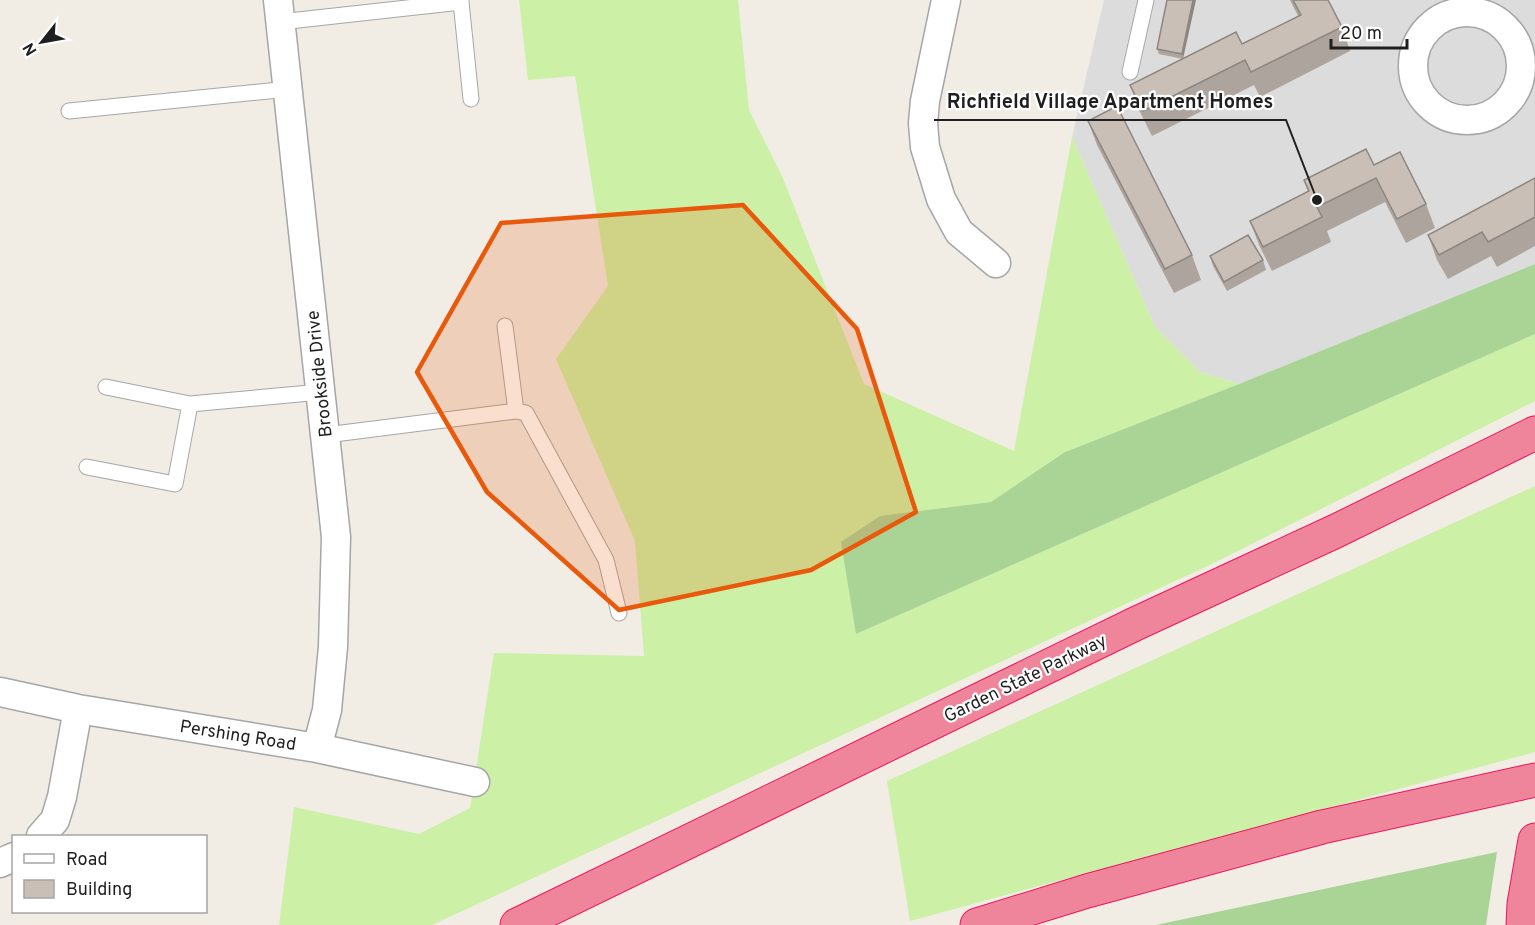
<svg xmlns="http://www.w3.org/2000/svg" width="1535" height="925" font-family="Overpass,sans-serif">
	<style>
		.residential { fill: #dddcdc }
		.grass { fill: #cbf0a6 }
		.forest { fill: #a9d496 }
		.lines { fill: none; stroke-linecap: round; stroke-linejoin: round }
		.lane-casing { stroke: #a6a6a6; stroke-width: 17 }
		.street-casing { stroke: #a6a6a6; stroke-width: 31 }
		.highway-casing { stroke: #ec1561; stroke-width: 35 }
		.lane { stroke: #fff; stroke-width: 15 }
		.street { stroke: #fff; stroke-width: 28 }
		.highway { stroke: #ef859a; stroke-width: 33 }
		.wall { fill: #ada49d }
		.shaded-wall { fill: #8d8680 }
		.building { fill: #c9bfb7; stroke: #8d8680; stroke-width: 1.5 }
		.marked { fill: #e8590c; fill-opacity: 0.2; stroke: #e8590c; stroke-width: 4.5; stroke-linejoin: round }
		.labels { text-anchor: middle; stroke-width: 4.5; stroke-linejoin: round; paint-order: stroke }
		.street-label { font-size: 18px; fill: #1f1f1f; stroke: #fff }
		.leader { fill: none; stroke: #1f1f1f; stroke-width: 2 }
		.callout-dot { fill: #1f1f1f; stroke: #fff; stroke-width: 2 }
		.callout-label { font-size: 20px; text-anchor: middle; font-weight: bold; fill: #1f1f1f; stroke: #fff; stroke-width: 4.5; stroke-linejoin: round; paint-order: stroke }
	</style>
	<rect width="100%" height="100%" fill="#f1ede5"/>
	<path class="residential" d="M1104,0H1535V264L1239,384L1200,372L1155,327L1072,137Z"/>
	<path class="grass" d="M519,0H738L749,110L782,176L864,384L1014,451L1072,137L1155,327L1200,372L1239,384L1065,452L991,502L880,517L856,634L1535,334V401L1214,563L432,925H279L294,807L419,834L470,808L494,653L644,656L635,541L556,359L608,286L575,76L528,80Z
		M1535,486V752L910,921L887,781Z"/>
	<path class="forest" d="M1535,264V334L856,634L841,542L880,516L991,502L1065,452L1239,384Z
		M1497,852L1486,925H1156Z"/>
	<g class="lines">
		<g class="lane-casing">
			<path id="lane" d="M461,2L471,99
				M280,22L461,2V0
				M1130,72L1146,0
				M69,111L289,89
				M505,326L516,411L526,413L606,560L619,613
				M106,387L190,404
				M326,435L516,411
				M87,467L175,484L190,404L321,392"/>
		</g>
		<g class="street-casing">
			<path id="street" d="M278,0L336,537L333,647L327,710L317,748
				M946,0L925,101L923,123L925,147L941,199L959,232L996,263
				M1413 66a54 54 0 1 1 108 0a54 54 0 1 1-108 0Z
				M0,692L78,709L317,748L475,782
				M41,836L55,820L62,797L78,709
				M0,863L14,857"/>
		</g>
		<g class="highway-casing">
			<path id="highway" d="M517,925L1135,624L1336,531L1535,433
				M977,925L1087,891L1322,827L1535,780
				M1523,925L1524,904L1535,840"/>
		</g>
		<use href="#lane" class="lane"/>
		<use href="#street" class="street"/>
		<use href="#highway" class="highway"/>
	</g>
	<path class="wall" d="M1167,0L1183,58L1242,44L1298,16L1290,0H1328L1342,27L1350,51L1260,97L1254,85L1152,136L1139,110L1130,85L1183,59L1159,54L1157,49Z
		M1088,121L1192,255L1201,280L1174,293L1097,145Z
		M1374,165L1426,204L1435,228L1406,243L1385,202L1327,231L1331,242L1272,271L1259,245L1250,221L1308,192L1304,180Z
		M1535,178V246L1497,267L1491,256L1448,279L1437,260L1428,235Z
		M1210,256L1263,260L1266,270L1227,291L1213,266Z"/>
	<path class="shaded-wall" d="M1193,0H1196L1183,59L1182,54Z"/>
	<path class="building" d="M1167,0H1193L1182,54L1157,49Z
		M1293,0H1328L1342,27L1251,72L1245,60L1143,111L1130,85L1236,32L1242,44L1301,15Z
		M1117,106L1192,255L1165,269L1088,121Z
		M1366,149L1374,165L1400,152L1426,204L1397,219L1376,178L1317,207L1322,217L1263,247L1250,221L1309,191L1304,180Z
		M1535,178V217L1488,242L1482,232L1439,255L1428,235Z
		M1248,235L1263,260L1224,282L1210,256Z"/>
	<path class="marked" d="M743,205L857,329L916,512L811,570L619,610L487,492L417,372L501,223Z"/>
	<g class="labels">
		<g class="street-label">
			<text transform="translate(319 374) rotate(-96)" y="6">Brookside Drive</text>
			<text transform="translate(1025 678) rotate(-26)" y="6">Garden State Parkway</text>
			<text transform="translate(238 735) rotate(9)" y="6">Pershing Road</text>
		</g>
	</g>
	<path class="leader" d="M1317 200L1286 120H934"/>
	<circle class="callout-dot" cx="1317" cy="200" r="6"/>
	<g class="callout-label">
		<text x="1110" y="108">Richfield Village Apartment Homes</text>
	</g>
	<rect x="12" y="835" width="195" height="78" fill="#ffffff" stroke="#a5a5a5" stroke-width="1.5"/>
	<rect x="24" y="854" width="30" height="9" fill="#ffffff" stroke="#a5a5a5" stroke-width="1.5"/>
	<text x="66" y="865" font-size="18" fill="#1f1f1f">Road</text>
	<rect x="24" y="880" width="30" height="18" fill="#c9bfb7" stroke="#a5a5a5" stroke-width="1.5"/>
	<text x="66" y="895" font-size="18" fill="#1f1f1f">Building</text>
	<g transform="translate(42 42) rotate(239)" stroke="#ffffff" stroke-width="4.5" paint-order="stroke">
	<path d="M0-4.5L10 22L0 15L-10 22Z" fill="#1f1f1f"/>
	<text y="-9" font-size="16" font-weight="bold" text-anchor="middle" fill="#1f1f1f">N</text>
	</g>
	<path d="M1331 39v9h76v-9" fill="none" stroke="#1f1f1f" stroke-width="3"/>
	<text x="1340" y="39" font-size="18" fill="#1f1f1f" stroke="#ffffff" stroke-width="4.5" paint-order="stroke">20 m</text>
</svg>
